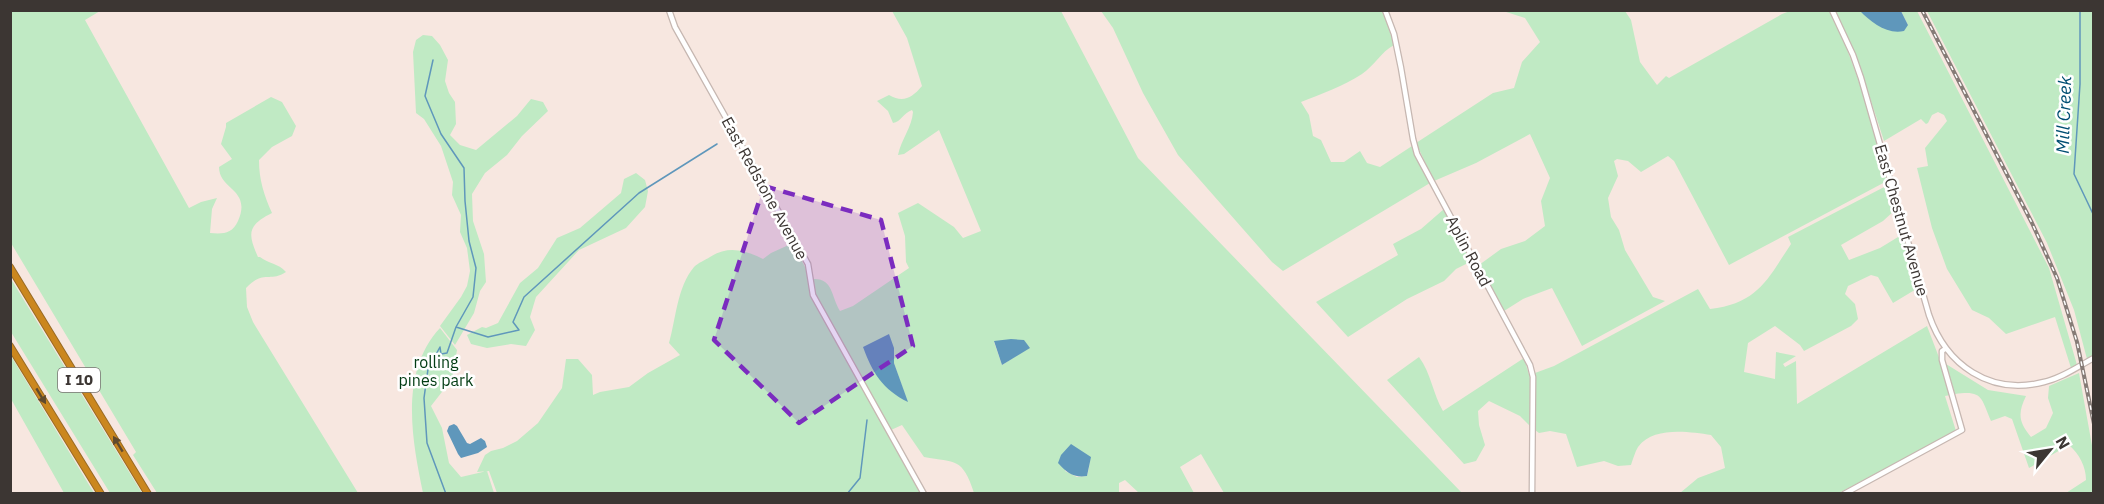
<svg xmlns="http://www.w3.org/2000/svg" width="2104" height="504" font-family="'IBM Plex Sans',sans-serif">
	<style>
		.green { fill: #c0eac4; fill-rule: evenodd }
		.water { fill: #5f97bb }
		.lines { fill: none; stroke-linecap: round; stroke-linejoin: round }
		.stream { stroke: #5f97bb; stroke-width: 1.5 }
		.secondary-casing { stroke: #c6b7b1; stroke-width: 7 }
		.highway-casing { stroke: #996b25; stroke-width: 8 }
		.secondary { stroke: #fff; stroke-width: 4.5 }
		.highway { stroke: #cb871e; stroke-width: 6 }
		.rail-casing { stroke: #867c77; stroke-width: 4 }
		.rail { stroke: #fff; stroke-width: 1.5; stroke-dasharray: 4.5; stroke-linecap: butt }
		.oneway { fill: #604a2e }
		.marked { fill: #7b2cbf; fill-opacity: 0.2; stroke: #7b2cbf; stroke-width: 4.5; stroke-dasharray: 12 8; stroke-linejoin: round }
		.labels { text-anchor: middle; stroke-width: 5; stroke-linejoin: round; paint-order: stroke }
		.shield { fill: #fff; stroke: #767270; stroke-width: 1.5 }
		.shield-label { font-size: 15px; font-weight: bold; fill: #3c3633 }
		.street-label { font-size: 16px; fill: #3c3633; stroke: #fff }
		.park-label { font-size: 16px; fill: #023c13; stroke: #fff }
		.water-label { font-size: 18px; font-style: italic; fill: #014e72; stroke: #fff }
	</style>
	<rect width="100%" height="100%" fill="#f7e7e0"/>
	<path class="green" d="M10,11H100L85,20L189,208L201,202L217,198L212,209L210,233C223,234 232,234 238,221C252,189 219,190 219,167L232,159L221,144L226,127V123L271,97L282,102L296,126L292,136L272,147L259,160C259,180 264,195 272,213C248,225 247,233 258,257H260C269,264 278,263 286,272C269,283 264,269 246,288L247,307L253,322L358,493H157L133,455L136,452L11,243Z
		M892,11H1061L1138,158L1462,493H1224L1201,454L1180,467L1194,493H1139L1125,480L1119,483V493H974C962,457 956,463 924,457L902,425L891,430L815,294L813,279C833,278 831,296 840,311L853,306L909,268L906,262L905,236L898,213L918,203L954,227L963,238L981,231L939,130L904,154L898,155C901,140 912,127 913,112L912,110C903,113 901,122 893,123L888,111L877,101L889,95C903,103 912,98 922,86L907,38ZM994,342L1030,347L1002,365ZM864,347L894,348V363L907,401ZM1071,445C1087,456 1093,455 1087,476L1077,477L1065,471Z
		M1101,11H1383L1394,45C1381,52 1374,66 1362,74C1344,86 1321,94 1301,102L1309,115L1313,136L1321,140L1331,162H1344L1360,151L1367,163L1380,167L1412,146L1430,183L1283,271L1272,262L1178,155L1143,93L1113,28Z
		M1503,11H1625L1631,20L1640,62L1657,85L1666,76L1669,78L1782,14L1790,11H1830C1857,67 1872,120 1887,181L1729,265L1674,161L1668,156L1641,172L1628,161L1617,159L1614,161L1618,176L1608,198L1611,217L1619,230L1625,250L1653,297L1665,301L1582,346L1552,288L1523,299L1504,311L1479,265L1501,249L1525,241L1545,226L1541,201L1550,178L1530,134L1476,163L1434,181L1416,143L1493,93L1514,88L1522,62L1540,42L1525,18Z
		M1835,11H1860L1908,25L1901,11H1917L2049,268L2077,365L2071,368L2055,317L2006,334L1989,318L1972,310L1947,269L1932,228L1917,168L1928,166L1925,148L1947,121L1944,115L1938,112L1932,115L1928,123L1926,124L1921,119L1884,141L1859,64Z
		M1927,11H2093L2094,356L2087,359L2074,310L2047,243Z
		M423,35L432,36L440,45L448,60L445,81L449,93L455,102L456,124L450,135L460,145L476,150L517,116L531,99L543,102L548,111L522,136L507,155L485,173L472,194L473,221L484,254L486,282L480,291L474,313L455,345L440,326L461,297L467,286L470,271L467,248L460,232L461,215L452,195L453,182L441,146L424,119L416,113L413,52L416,40Z
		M636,173L645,180L648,191L645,207L626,228L579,250L536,297L530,317L535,330L526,346L511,344L487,348L471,344L467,335L482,327L486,328L498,323L520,283L538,268L557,238L580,228L621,193L624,179Z
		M1888,185L1894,211L1883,221L1841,245L1849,260L1880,248L1903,234L1918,288L1893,303L1878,277L1871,275L1848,286L1845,294L1855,304L1858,319L1851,326L1804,351L1800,345L1775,326L1748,343L1744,372L1775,379L1776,352L1796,356L1783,364L1785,367L1796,361L1797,404L1927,326L1940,360L1950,395L1945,396L1956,431L1839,493H1680L1698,478L1725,468L1721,447L1711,435C1689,432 1654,426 1638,447C1635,452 1633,459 1631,465L1618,466L1604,461L1577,467L1566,434L1550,431L1539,433L1535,430V373L1554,366L1698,289L1710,309C1758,303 1767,280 1791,244L1788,237Z
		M1444,209L1472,261L1456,269L1444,281L1407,299L1348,337L1316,302L1398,255L1393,244L1421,229Z
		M793,243L806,269L811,296L921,493H497L489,471L477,472L485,455L491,451L503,448L517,441L538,423L562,388L566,359H578L592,375L593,395L600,392L629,387L648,373L680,355L669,343C676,319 677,287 694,267C698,263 705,260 710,257C728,245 745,250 763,259L771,253Z
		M11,279L142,493H110L11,332Z
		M440,328L457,350L452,379L431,406L442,428L449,463L461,477L487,471L494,493H423C412,440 399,372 440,328Z
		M11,356L94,493H64L11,399Z
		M1419,357C1431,373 1433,394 1443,411L1524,358L1530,378V426L1520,416L1489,401L1478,411L1479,425L1485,445L1476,461L1464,464L1387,380Z
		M1946,364L1988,390L2026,396C2018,413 2018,421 2031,437L2046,428L2053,413L2048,398L2049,386L2079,373L2093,451V493H2066L2086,480C2086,466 2079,454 2069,445L2029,468L2012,419L2005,416L1991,421C1981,398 1983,390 1955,394Z"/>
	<path class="water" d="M1860,11H1901L1908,25L1904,31C1887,35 1871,22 1860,11Z
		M889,334L894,348V363L908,402C883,390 872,372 863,347Z
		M1011,339L1024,340L1030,348L1002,365L994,341Z
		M454,424L457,426L467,443L470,444L481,438L485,441L487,447L478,453L461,458L458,454L447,431L449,426Z
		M1071,444L1091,457L1087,476C1074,478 1067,473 1058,463L1061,455Z"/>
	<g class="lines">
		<path class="stream" d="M2080,10V84L2074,174L2094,216
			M433,60L425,96L441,134L464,168L465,201L469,241L476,268L473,297L456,327
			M446,494L427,443L424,398L428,369L440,347L441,354L447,353L456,327L488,337L519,330L513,322L524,297L639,193L717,144
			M847,494L860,478L867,420"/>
		<g class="secondary-casing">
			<path id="secondary" d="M669,10L675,27L808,264L813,295L924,494
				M1385,10L1394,34L1401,68L1413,139L1417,154L1530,365L1533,377L1532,494
				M1832,10L1853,55L1861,78L1929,315C1946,365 1990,396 2044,382C2062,378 2077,367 2094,358
				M1844,494L1962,430L1942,360V351L1945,349"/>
		</g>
		<g class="highway-casing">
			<path id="highway" d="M10,267L148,494
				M10,346L101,494"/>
		</g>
		<use href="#secondary" class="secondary"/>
		<use href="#highway" class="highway"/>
		<g class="rail-casing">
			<path id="rail" d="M1922,10L2032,223L2057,278L2077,342L2094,424"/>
		</g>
		<use href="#rail" class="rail"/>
	</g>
	<defs><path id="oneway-solid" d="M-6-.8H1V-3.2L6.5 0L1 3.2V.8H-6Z" transform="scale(1.5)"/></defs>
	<g class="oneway">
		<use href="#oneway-solid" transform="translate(41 396) rotate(59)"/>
		<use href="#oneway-solid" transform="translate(118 444) rotate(-121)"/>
	</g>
	<path class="marked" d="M764,186L881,220L913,346L799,423L714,340Z"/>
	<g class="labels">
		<rect class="shield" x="58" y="368" width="42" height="24" rx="4.5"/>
		<g class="shield-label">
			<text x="79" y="385">I 10</text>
		</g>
		<g class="street-label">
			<text transform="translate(765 188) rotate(61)" y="6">East Redstone Avenue</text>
			<text transform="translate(1902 220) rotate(74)" y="6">East Chestnut Avenue</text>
			<text transform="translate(1469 251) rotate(62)" y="6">Aplin Road</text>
		</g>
		<g class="park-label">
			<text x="436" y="368">rolling<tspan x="436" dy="18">pines park</tspan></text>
		</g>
		<g class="water-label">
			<text transform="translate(2064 115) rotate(-88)" y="6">Mill Creek</text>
		</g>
	</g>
	<rect width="2104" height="504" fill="none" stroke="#3c3633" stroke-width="24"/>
	<g transform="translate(2050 450) rotate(60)" stroke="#ffffff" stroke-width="4.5" paint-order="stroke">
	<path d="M0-4.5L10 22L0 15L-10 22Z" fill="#3c3633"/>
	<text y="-9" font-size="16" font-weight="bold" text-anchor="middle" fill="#3c3633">N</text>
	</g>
</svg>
